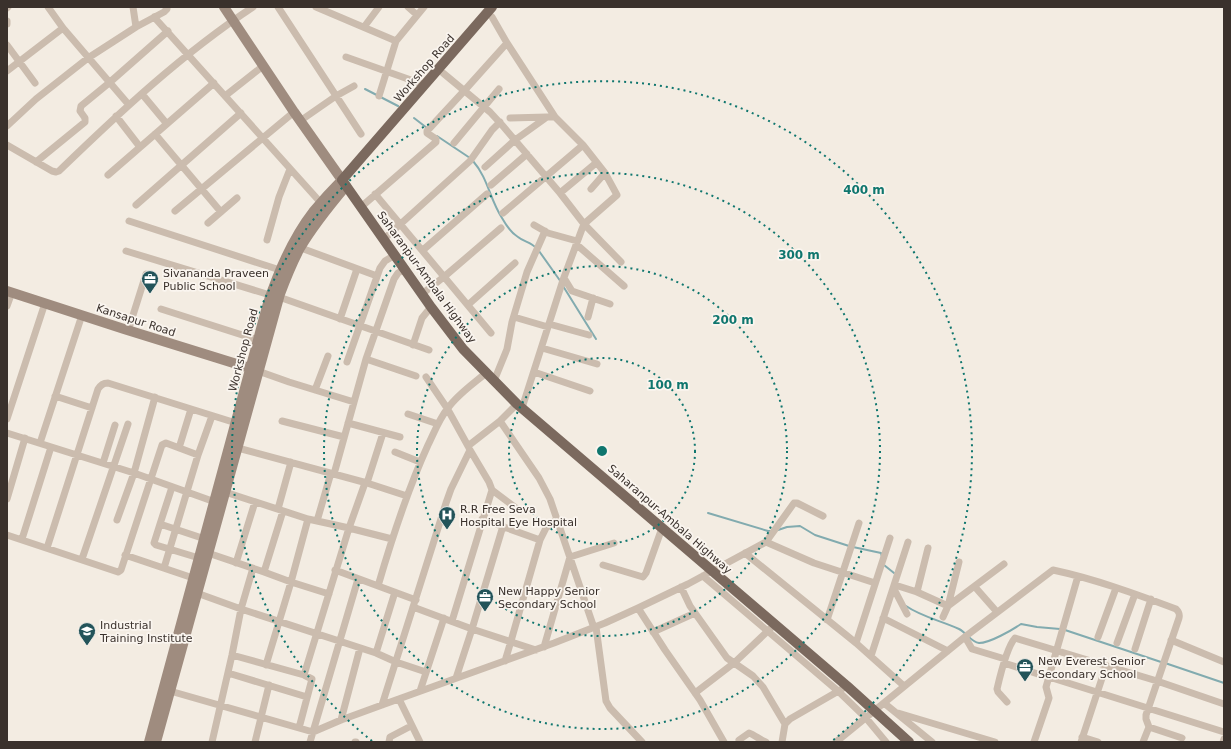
<svg xmlns="http://www.w3.org/2000/svg" width="1231" height="749" font-family="'DejaVu Sans',sans-serif">
	<style>
		.lines { fill: none; stroke-linecap: round; stroke-linejoin: round }
		.stream { stroke: #82abaf; stroke-width: 2 }
		.street { stroke: #cbbcae; stroke-width: 7 }
		.secondary { stroke: #9f8c7f; stroke-width: 10 }
		.primary { stroke: #7b695e; stroke-width: 10 }
		.ring { fill: none; stroke: #0f766e; stroke-width: 2; stroke-dasharray: 2 4 }
		.labels { text-anchor: middle; stroke-width: 3.5; stroke-linejoin: round; paint-order: stroke }
		.street-label { font-size: 11px; fill: #3a312c; stroke: #faf5ef }
		.poi-label { font-size: 11px; fill: #3a312c; stroke: #faf5ef; text-anchor: start }
		.centre { fill: #0f766e; stroke: #faf5ef; stroke-width: 2 }
		.ring-label { font-size: 12px; text-anchor: middle; font-weight: bold; fill: #0f766e; stroke: #faf5ef; stroke-width: 3.5; stroke-linejoin: round; paint-order: stroke }
	</style>
	<rect width="100%" height="100%" fill="#f3ece2"/>
	<g class="lines">
		<path class="stream" d="M365,89L398,106
			M414,118L427,128
			M437,136L470,158
			M473,161C488,178 490,200 502,218C506,225 511,233 518,237C524,242 531,242 536,248
			M539,251L561,282
			M563,286L596,339
			M708,513L768,531H772
			M778,530L787,527L800,526L815,535L849,546
			M853,547L881,553L882,557
			M884,565L894,573
			M906,606C922,617 942,621 959,629C967,633 971,642 979,643C990,643 1012,630 1021,624L1037,627L1060,629
			M1065,630L1161,662
			M1165,663L1224,683"/>
		<path class="street" d="M48,7L63,28L129,105
			M133,7L136,27
			M278,7L361,134
			M316,7L396,41
			M408,7L417,15
			M7,8L8,7
			M154,17L321,203
			M492,17L507,43L555,117L583,145L605,173L617,195L584,224L582,229L563,280L522,408
			M7,21V24
			M364,27L379,7
			M7,45L35,83
			M346,57L425,85
			M7,71L63,28
			M443,73L490,112L502,125L560,193L584,224L621,262
			M142,94L167,124
			M225,96L263,66
			M379,96L396,41L424,7
			M116,116L140,147
			M510,118L547,117
			M300,121L336,96L354,86
			M7,126L36,99L88,58L136,27L164,12L167,9V7
			M155,134L221,212
			M454,143L499,89
			M7,145L52,171L56,172L59,171C120,112 182,54 253,7
			M36,162L85,122V118L80,111L81,106L109,83L168,31
			M485,167L515,140L547,117H555
			M108,175L214,83
			M491,185L527,154
			M591,189L605,173
			M560,193L596,163
			M375,194L491,333
			M136,205L241,113
			M361,207L436,142V139L427,133V131L464,91L507,43
			M175,211L294,112
			M503,213L583,145
			M129,221L280,270
			M208,223L237,198
			M534,225L548,233L577,241
			M384,239L470,161L492,130L500,122
			M267,240L279,197L290,169
			M576,244L624,286
			M301,248L377,276
			M423,250L487,194
			M126,251L270,295L279,297L429,350
			M564,278L572,291L610,304
			M422,294L445,276L501,228
			M469,304L515,263
			M7,306L12,292
			M161,309L258,340
			M514,317L548,327
			M588,317L593,298
			M340,319L357,269
			M549,324L589,335
			M128,331L146,274
			M413,345L422,318L431,307
			M542,348L597,364
			M366,359L416,376
			M347,362L380,268L385,261L395,255
			M258,371L289,382L354,402
			M534,372L590,391
			M426,377L447,408L468,446
			M494,381L507,349L512,322L527,272L545,231
			M315,390L328,356
			M55,396L92,408
			M408,414L438,424
			M7,419L45,303
			M282,421L344,437
			M500,421L539,478L550,499L594,628
			M348,423L400,437
			M7,433L134,473L215,502
			M40,443L82,315
			M234,447L367,483L407,496
			M179,448L191,409
			M470,450L489,482L492,490L516,508
			M395,452L420,462
			M103,463L115,425
			M334,474L366,359L394,279L398,273L405,269
			M367,483L383,433
			M172,487L160,524L208,540
			M225,492L308,519L349,528L392,539
			M7,499L25,438
			M278,509L291,462
			M482,519L540,540
			M117,520L134,473L155,397
			M317,521L331,473
			M160,524L154,543L156,545L199,558
			M7,535L118,572L121,570L162,445L166,443L198,455
			M22,539L51,447
			M766,542L814,563L875,583
			M47,548L98,389C101,385 103,383 108,383L236,423
			M205,552L264,572L291,582L329,594
			M745,553L856,643L904,686
			M125,555L193,578
			M82,559L128,424
			M236,563L255,502
			M603,565L643,577L646,573L662,528
			M164,568L198,455L212,416
			M335,570L416,600
			M264,572L283,511
			M703,576L838,691L866,718L886,742
			M895,585L917,592L948,606L1004,564
			M378,586C392,538 407,491 428,445C434,433 439,419 448,408C458,394 473,384 486,373
			M681,587L690,606L727,658L753,676L763,687L785,724L782,742
			M975,587L997,612
			M894,589L907,614
			M194,592L241,609L376,653L396,662L426,672
			M917,592L928,548
			M413,607L472,629L536,650
			M638,608L665,650L700,700L724,742
			M943,617L948,606L959,562
			M883,618L948,651
			M827,620L859,523
			M452,621L492,490
			M596,627L606,701L610,708L642,742
			M653,632L695,613
			M965,637L972,649L1005,659
			M1098,637L1116,588
			M1171,640L1224,662
			M856,643L890,538
			M1117,643L1135,594
			M544,647L570,557L614,543
			M1135,649L1151,599
			M376,653L395,592
			M232,655L304,675L312,679L299,728
			M871,656L908,542
			M505,661L511,641L540,540L546,528L557,519
			M1004,663L1038,674
			M266,665L291,582L308,519
			M228,673L307,697
			M304,675L349,528L365,483
			M1049,677L1224,732
			M456,678L472,629L503,526
			M170,691L313,732L341,720L382,705L554,643L605,623L638,608L688,584L766,542L794,503H797L823,516
			M420,691L444,618
			M695,693L734,663L771,628
			M399,699L420,742
			M1007,702L998,692L997,689C1000,676 1007,647 1015,638L1157,681L1224,704
			M884,703L932,742
			M382,705L446,503L451,489L470,450L468,446L500,421L517,404
			M898,713L995,742
			M341,720L360,648
			M785,724L790,719L842,689
			M1149,727L1182,738
			M1082,737L1098,742
			M739,740L749,733C755,735 760,740 766,742
			M212,742L232,655L241,609L253,568
			M255,742L269,685
			M310,742L358,579
			M355,742H356
			M389,742L390,737L411,726
			M836,742L966,636L1053,570C1095,579 1136,594 1176,609C1179,612 1180,614 1179,618L1146,715V719L1149,727L1143,742
			M1034,742L1049,698L1046,687L1078,576
			M1081,742L1106,666
			M1223,742L1224,739"/>
		<path class="secondary" d="M7,291L124,329L256,370
			M149,742L268,303C279,270 292,239 313,212C322,201 332,190 342,180L294,112L224,7
			M156,742L280,294C286,278 292,263 300,248C313,226 330,205 346,186"/>
		<path class="primary" d="M492,7L342,180L431,307L463,349L517,404L847,686L909,742"/>
	</g>
	<g class="ring">
		<circle cx="602" cy="451" r="93"/>
		<circle cx="602" cy="451" r="185"/>
		<circle cx="602" cy="451" r="278"/>
		<path d="M372 741A370 370 0 1 1 832 741"/>
	</g>
	<defs>
		<g id="office-pin" transform="scale(0.9)"><path d="M0 17L-7.5 6A9.5 9.5 0 1 1 7.5 6Z" fill="#23545a" stroke="#faf5ef"/><path d="M-6-3h4V-5.5h4V-3h4V5H-6ZM-1-4.5V-3h2v-1.5ZM-6 0V1H6V0Z" fill="#fff"/></g>
		<g id="hospital-pin" transform="scale(0.9)"><path d="M0 17L-7.5 6A9.5 9.5 0 1 1 7.5 6Z" fill="#23545a" stroke="#faf5ef"/><path d="M-5-5h3v3.5h4V-5h3V5h-3V1.5h-4V5h-3Z" fill="#fff"/></g>
		<g id="university-pin" transform="scale(0.9)"><path d="M0 17L-7.5 6A9.5 9.5 0 1 1 7.5 6Z" fill="#23545a" stroke="#faf5ef"/><path d="M0-5L7-2L0 1L-7-2ZM-4 1L0 2.5L4 1V4Q0 6-4 4Z" fill="#fff"/></g>
	</defs>
	<g fill-rule="evenodd">
		<use href="#office-pin" x="150" y="279"/>
		<use href="#hospital-pin" x="447" y="515"/>
		<use href="#office-pin" x="485" y="597"/>
		<use href="#university-pin" x="87" y="631"/>
		<use href="#office-pin" x="1025" y="667"/>
	</g>
	<g class="labels">
		<g class="street-label">
			<text transform="translate(424 68) rotate(-49)" y="4">Workshop Road</text>
			<text transform="translate(427 277) rotate(54)" y="4">Saharanpur-Ambala Highway</text>
			<text transform="translate(136 320) rotate(18)" y="4">Kansapur Road</text>
			<text transform="translate(243 350) rotate(-75)" y="4">Workshop Road</text>
			<text transform="translate(670 519) rotate(41)" y="4">Saharanpur-Ambala Highway</text>
		</g>
		<g class="poi-label">
			<text x="163" y="277">Sivananda Praveen<tspan x="163" dy="13">Public School</tspan></text>
			<text x="460" y="513">R.R Free Seva<tspan x="460" dy="13">Hospital Eye Hospital</tspan></text>
			<text x="498" y="595">New Happy Senior<tspan x="498" dy="13">Secondary School</tspan></text>
			<text x="100" y="629">Industrial<tspan x="100" dy="13">Training Institute</tspan></text>
			<text x="1038" y="665">New Everest Senior<tspan x="1038" dy="13">Secondary School</tspan></text>
		</g>
	</g>
	<circle cx="602" cy="451" r="6" class="centre"/>
	<g class="ring-label">
		<text x="864" y="194">400 m</text>
		<text x="799" y="259">300 m</text>
		<text x="733" y="324">200 m</text>
		<text x="668" y="389">100 m</text>
	</g>
	<rect width="1231" height="749" fill="none" stroke="#3a312c" stroke-width="16"/>
</svg>
